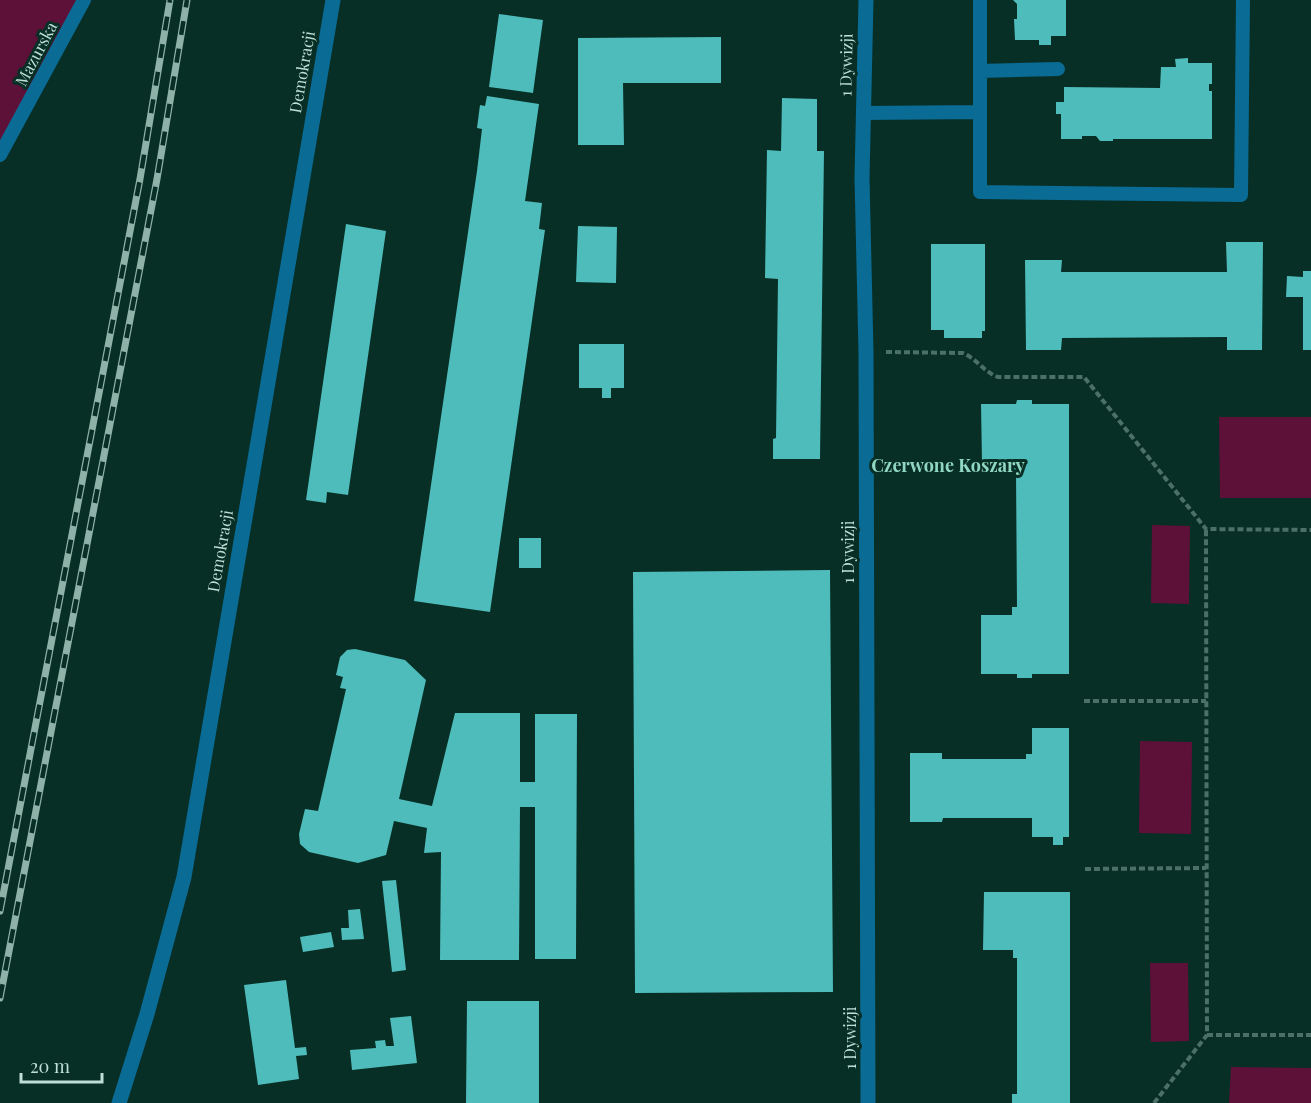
<svg xmlns="http://www.w3.org/2000/svg" width="1311" height="1103" font-family="'Playfair Display',serif">
	<style>
		.green { fill: #5d1038 }
		.building { fill: #4ebcbb }
		.lines { fill: none; stroke-linecap: round; stroke-linejoin: round }
		.path { stroke: #4b7066; stroke-width: 4; stroke-dasharray: 6 3; stroke-linecap: butt }
		.lane { stroke: #0a6b94; stroke-width: 14 }
		.street { stroke: #0a6b94; stroke-width: 15 }
		.rail-casing { stroke: #8fb2a8; stroke-width: 7 }
		.rail { stroke: #082f26; stroke-width: 4.5; stroke-dasharray: 14; stroke-linecap: butt }
		.labels { text-anchor: middle; stroke-width: 6; stroke-linejoin: round; paint-order: stroke }
		.street-label { font-size: 16px; fill: #bedfd5; stroke: #082f26 }
		.neighbourhood-label { font-size: 18px; font-weight: bold; fill: #90d7c2; stroke: #082f26 }
	</style>
	<rect width="100%" height="100%" fill="#082f26"/>
	<path class="green" d="M0,0H84L0,155Z
		M1219,417H1311V498H1220Z
		M1152,525L1190,526L1189,604L1151,603Z
		M1140,741L1192,742L1191,834L1139,833Z
		M1150,963H1188L1189,1041L1151,1042Z
		M1231,1067L1311,1068V1103H1229Z"/>
	<path class="building" d="M1013,0H1066V36H1051V45H1039V40H1015L1014,19H1017V4Z
		M499,14L543,20L533,93L489,87Z
		M721,37V83H623L624,145H578V38Z
		M1188,58V63H1212V84H1209V91H1212V139H1113V141H1100L1096,136H1082V139H1061V114H1056V102H1064V87L1160,88L1161,67H1176L1175,59Z
		M487,96L539,104L525,201L542,203L539,229L545,230L490,612L414,601L477,171L482,129L477,128L480,105L485,106Z
		M782,98L817,99V151H824L820,459H773V439L776,438L778,279L765,278L767,150L781,151Z
		M346,224L386,231L348,495L327,492L326,503L306,500Z
		M578,226L617,227L616,283L576,282Z
		M1226,242H1263L1262,350H1227V337L1062,338L1061,350H1026L1025,260H1062L1061,272H1227Z
		M931,244H985V331H982V338H944V330H931Z
		M1303,271H1311V350H1303V297H1286L1287,276L1303,277Z
		M579,344H624V388H611V398H602V388H579Z
		M1017,400H1032V404H1069V674H1032V678H1017V674H981V615H1012V607H1017L1016,471H1012L1011,463H982L981,404H1016Z
		M519,538H541V568H519Z
		M830,570L833,992L635,993L633,572Z
		M355,649L405,660L426,680L399,799L432,806L455,713H520V782H535V714H577L576,959H535V807H520L519,960H440L441,852L424,853L427,828L394,821L386,855L358,863L309,852L300,844L299,834L305,809L318,811L346,689L340,688L343,677L336,675L340,657L347,650Z
		M1032,728H1069V837H1063V845H1053V837H1032V818H943L942,822H910V753H942V759H1026V754H1032Z
		M396,880L406,970L392,972L382,881Z
		M984,892H1070V1103H1012V1094H1017V958H1013V950H983Z
		M360,909L364,939L342,940L341,928H349L348,910Z
		M331,932L334,947L303,952L300,937Z
		M286,980L295,1048L306,1047L307,1055L296,1056L299,1079L258,1085L244,985Z
		M467,1001H539V1103H466Z
		M411,1016L417,1063L352,1070L350,1050L376,1048L375,1041L385,1040L386,1046H394L390,1018Z"/>
	<g class="lines">
		<path class="path" d="M886,352L963,353C977,359 984,372 998,377H1084L1206,529L1311,530
			M1084,701H1206
			M1085,869L1206,868
			M1207,1035H1311
			M1154,1103L1207,1035L1206,529"/>
		<path class="lane" d="M980,0V192L1241,195L1243,0
			M980,71L1058,69
			M863,113L980,112
			M0,155L84,0"/>
		<path class="street" d="M866,0L862,178L866,352L868,1103
			M119,1103L147,1014L184,877L333,0"/>
		<g class="rail-casing">
			<path id="rail" d="M0,911L140,179L170,0
				M0,998L157,179L187,0"/>
		</g>
		<use href="#rail" class="rail"/>
	</g>
	<g class="labels">
		<g class="street-label">
			<text transform="translate(36 54) rotate(-62)" y="6">Mazurska</text>
			<text transform="translate(846 65) rotate(-89)" y="6">1 Dywizji</text>
			<text transform="translate(302 72) rotate(-80)" y="6">Demokracji</text>
			<text transform="translate(220 551) rotate(-80)" y="6">Demokracji</text>
			<text transform="translate(848 552) rotate(-90)" y="6">1 Dywizji</text>
			<text transform="translate(850 1038) rotate(-90)" y="6">1 Dywizji</text>
		</g>
		<g class="neighbourhood-label">
			<text x="948" y="472">Czerwone Koszary</text>
		</g>
	</g>
	<path d="M21 1073v9h81v-9" fill="none" stroke="#bedfd5" stroke-width="3"/>
	<text x="30" y="1073" font-size="18" fill="#bedfd5" stroke="#082f26" stroke-width="4.5" paint-order="stroke">20 m</text>
</svg>
